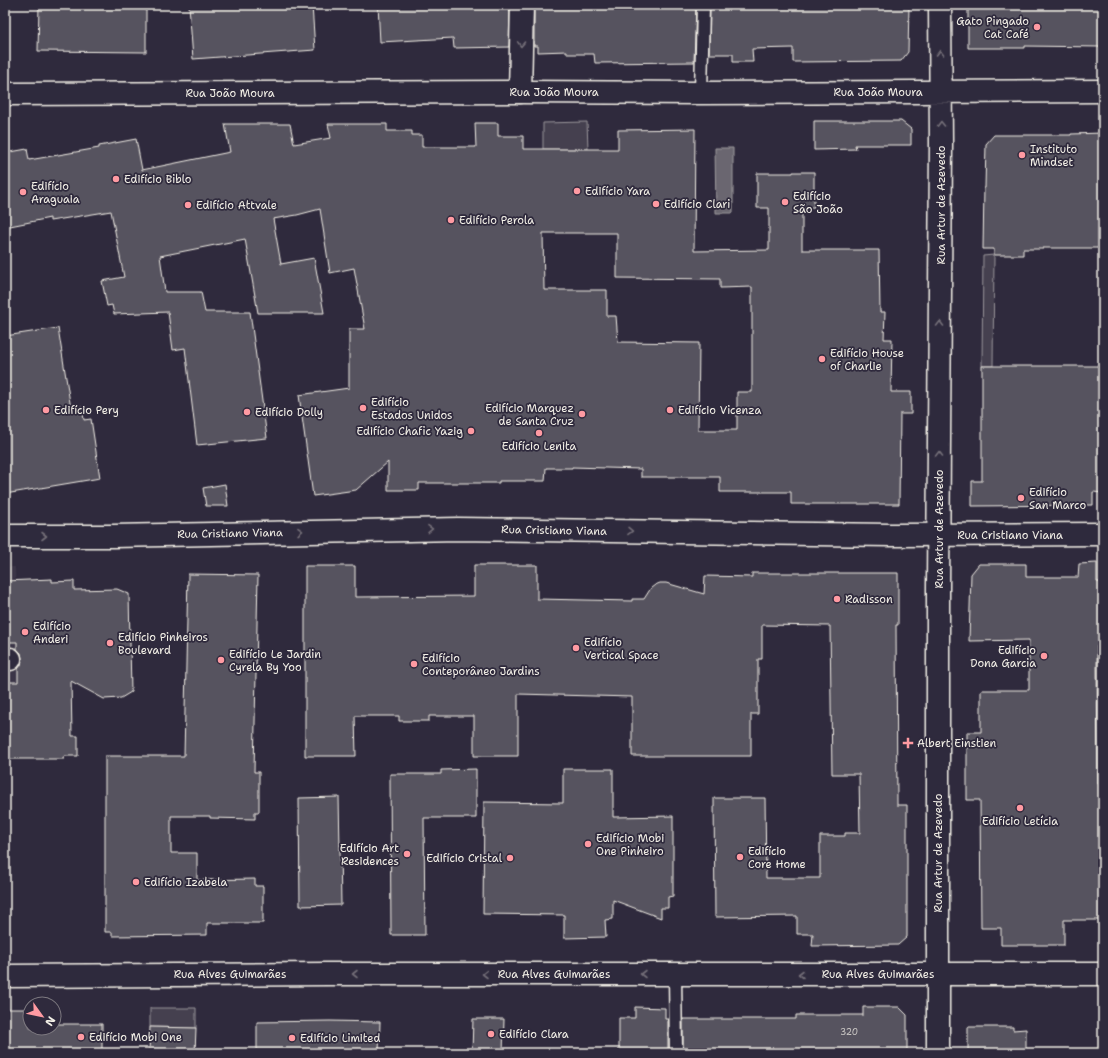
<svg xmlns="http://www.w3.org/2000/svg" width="1108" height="1058" font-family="'Shantell Sans',sans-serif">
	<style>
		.built { fill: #3b3647 }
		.green { fill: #454050; stroke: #9c989c }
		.water { fill: #6a6670; stroke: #a19ea0 }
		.building { fill: #56525f; stroke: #f4f1e8; fill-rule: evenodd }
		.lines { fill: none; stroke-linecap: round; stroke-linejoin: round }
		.lane-casing { stroke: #f4f1e8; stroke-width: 15 }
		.street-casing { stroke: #f4f1e8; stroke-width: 25 }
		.secondary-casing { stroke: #f4f1e8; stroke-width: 25 }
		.lane { stroke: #2f2a3d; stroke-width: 12 }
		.street { stroke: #2f2a3d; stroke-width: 22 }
		.secondary { stroke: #2f2a3d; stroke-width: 22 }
		.oneway { stroke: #747079 }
		.poi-dot { fill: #ff9aa2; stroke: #2f2a3d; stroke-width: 1.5 }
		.labels { text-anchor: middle; stroke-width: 3.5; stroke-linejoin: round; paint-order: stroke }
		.number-label { font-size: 9px; fill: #ccc9c6 }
		.poi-label { font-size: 11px; fill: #f4f1e8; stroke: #2f2a3d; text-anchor: start }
		.street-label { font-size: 11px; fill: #f4f1e8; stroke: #2f2a3d }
	</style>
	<rect width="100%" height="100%" fill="#2f2a3d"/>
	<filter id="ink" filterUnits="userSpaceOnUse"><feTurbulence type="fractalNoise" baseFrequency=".025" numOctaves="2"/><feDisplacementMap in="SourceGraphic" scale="8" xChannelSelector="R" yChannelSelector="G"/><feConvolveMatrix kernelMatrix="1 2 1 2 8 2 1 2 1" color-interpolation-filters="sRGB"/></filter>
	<g filter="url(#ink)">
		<path class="built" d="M5,567H15L21,759H5Z"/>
		<path class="green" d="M587,122L588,149H543V123Z
			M994,255L993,366H982L983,256Z
			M150,1008H196V1028L150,1027Z"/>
		<path class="water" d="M715,148H733V213H716Z"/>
		<path class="building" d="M39,5H146V52L38,51Z
			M189,5H312L315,50L193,59Z
			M378,5H510L509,47L454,48L453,38L380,42Z
			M534,5H696L694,62L595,63L594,54H567V51L538,52V46H534Z
			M710,5H909L908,52L901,61L793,62V48L752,49L753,62H733V54H709Z
			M968,5H1101V47L1025,46V48H968Z
			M814,121H901L911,129V145H855L856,149L814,150Z
			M475,123H498V136H523V149H618V130L695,129L694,251L769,250V208H757V173H793V172H814V207L802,208V250H879L880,312H885L884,339H892L891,392H911V414H900L899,504H791V492H720V477H641V469L572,467V468H546L545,481H499V483H419V490H388V462L356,490L313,496L299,395L349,388V329H365L354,268L330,273L320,209L297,215L273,219L281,264L314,258L324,313H258L245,239L160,256L165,292H201L205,312H250L267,438L197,445L185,348L173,350L168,312L114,314L112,305L107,306L102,281L124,277L111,211L50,221V218L5,227V153L27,149L29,160L99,148V146L136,139L142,170L230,152L225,124H290L294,144L331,138L328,124H387V131H412V135H422V147H476ZM543,233H617V278L720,279V288L752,287V392H737V430H698L699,343L618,342L616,316H607V290H544Z
			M1103,133V248H1043V249H1023V255H994V249H983L984,188H985L986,144L994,135H1071V134Z
			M58,328L71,409L82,407L84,420L91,419L100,478L5,494V336Z
			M982,366H1103V493L1093,492V505L972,506V481H982Z
			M225,484L228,506H206L203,488Z
			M1097,563V582H1103V646H1097L1098,784H1103V920H1064V945H1001V928H981L980,800H967V732H981V690H1029V640L969,641L971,574L979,564H1026V577H1078L1079,564Z
			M474,565H537V599L632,601V599H644L651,588L655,585L660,583H666L704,594L705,576L752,577V573H898V625H896L897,805H907V937L898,945L812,946L813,934H797V916L715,917L714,798H765L766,878H820V836H845V833H860L859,774H832L830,626L762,625V659H758V714H751V756H632V697L518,694V756H474V716H429V721H399V716H355L356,756H305V566H355V597L474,596Z
			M188,574L258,575L254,772H259V812H255V819L210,818V816H171V853H197V880L255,879V886H263V923H207V935L112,936V932H105V756H184Z
			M52,579V582L74,581V590L117,589L129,594L131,692L121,698L104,699L71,681L72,736H78V756H64V759H5V682H18V669L21,665L22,659L21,653L17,649V642H5V581Z
			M476,769V818H424L425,935H391L390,774H441V770Z
			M563,769H613V817L673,816V896L668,897V908H661V918L613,900V919L605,920L606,937L564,938V915L483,914L484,802L563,803Z
			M339,797L341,905L300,906L299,798Z
			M635,1007L665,1008V1019H668V1053H619V1018H635Z
			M863,1007H899L907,1015V1053H683V1019H796V1015H863Z
			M5,1009H30V1028H54V1024H102V1053H5Z
			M473,1019H504L503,1053H472Z
			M330,1021L380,1022L379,1053H257V1022Z
			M150,1027L196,1028L195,1053H149Z
			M968,1027H1013V1030L1026,1029V1053H968Z"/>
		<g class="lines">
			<g class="lane-casing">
				<path id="lane" d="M701,93L703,5
					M675,974L676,1053"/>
			</g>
			<g class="street-casing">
				<path id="street" d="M520,92L522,5
					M5,536H113L458,529L891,535L1103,534
					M5,659H10
					M5,976L328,974H1103"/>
			</g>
			<g class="secondary-casing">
				<path id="secondary" d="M5,94L520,92L701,93L1103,91
					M938,1053V588L941,143L940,5"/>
			</g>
			<use href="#lane" class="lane"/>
			<use href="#street" class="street"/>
			<use href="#secondary" class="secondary"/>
		</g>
		<defs><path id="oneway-chevron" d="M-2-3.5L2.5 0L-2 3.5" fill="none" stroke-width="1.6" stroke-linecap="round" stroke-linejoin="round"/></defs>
		<g class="oneway">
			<use href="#oneway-chevron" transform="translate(521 44) rotate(92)"/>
			<use href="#oneway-chevron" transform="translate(940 53) rotate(-90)"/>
			<use href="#oneway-chevron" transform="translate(941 124) rotate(-91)"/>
			<use href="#oneway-chevron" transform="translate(940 324) rotate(-90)"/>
			<use href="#oneway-chevron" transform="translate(939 454) rotate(-90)"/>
			<use href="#oneway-chevron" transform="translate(430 529) rotate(-1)"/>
			<use href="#oneway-chevron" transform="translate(300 531) rotate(-1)"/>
			<use href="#oneway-chevron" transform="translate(630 531) rotate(1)"/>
			<use href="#oneway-chevron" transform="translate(44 536)"/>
			<use href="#oneway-chevron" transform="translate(355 974) rotate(180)"/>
			<use href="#oneway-chevron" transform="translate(485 974) rotate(180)"/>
			<use href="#oneway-chevron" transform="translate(643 974) rotate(180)"/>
			<use href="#oneway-chevron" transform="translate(801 974) rotate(-180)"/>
		</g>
	</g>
	<g class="poi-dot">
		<circle cx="1037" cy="27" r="4"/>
		<circle cx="1022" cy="155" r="4"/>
		<circle cx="116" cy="179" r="4"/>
		<circle cx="577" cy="191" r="4"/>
		<circle cx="23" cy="192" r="4"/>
		<circle cx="785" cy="202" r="4"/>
		<circle cx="656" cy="204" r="4"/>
		<circle cx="188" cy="205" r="4"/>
		<circle cx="451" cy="220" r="4"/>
		<circle cx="822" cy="359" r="4"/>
		<circle cx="363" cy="408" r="4"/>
		<circle cx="46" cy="410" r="4"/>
		<circle cx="670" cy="410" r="4"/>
		<circle cx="247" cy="412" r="4"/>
		<circle cx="582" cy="414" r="4"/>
		<circle cx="471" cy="431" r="4"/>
		<circle cx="539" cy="433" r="4"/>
		<circle cx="1021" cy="498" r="4"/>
		<circle cx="837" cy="599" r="4"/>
		<circle cx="25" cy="632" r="4"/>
		<circle cx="110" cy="643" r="4"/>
		<circle cx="576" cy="648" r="4"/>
		<circle cx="1044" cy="656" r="4"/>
		<circle cx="221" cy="660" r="4"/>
		<circle cx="414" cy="664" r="4"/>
		<path d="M906 737h4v4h4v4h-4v4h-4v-4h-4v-4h4z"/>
		<circle cx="1020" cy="808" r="4"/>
		<circle cx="588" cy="844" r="4"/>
		<circle cx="407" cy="854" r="4"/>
		<circle cx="740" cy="857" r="4"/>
		<circle cx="510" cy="858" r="4"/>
		<circle cx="136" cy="882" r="4"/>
		<circle cx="491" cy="1034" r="4"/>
		<circle cx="81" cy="1037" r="4"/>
		<circle cx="292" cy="1038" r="4"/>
	</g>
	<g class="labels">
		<g class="number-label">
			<text x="849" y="1035">320</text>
		</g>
		<g class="poi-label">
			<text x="1029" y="25" text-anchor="end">Gato Pingado<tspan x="1029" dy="13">Cat Café</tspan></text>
			<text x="1030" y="153">Instituto<tspan x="1030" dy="13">Mindset</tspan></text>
			<text x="124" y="183">Edifício Biblo</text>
			<text x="31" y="190">Edifício<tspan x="31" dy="13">Araguaia</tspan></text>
			<text x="585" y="195">Edifício Yara</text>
			<text x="793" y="200">Edifício<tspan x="793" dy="13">São João</tspan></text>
			<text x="664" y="208">Edifício Clari</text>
			<text x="196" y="209">Edifício Attvale</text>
			<text x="459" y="224">Edifício Perola</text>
			<text x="830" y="357">Edifício House<tspan x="830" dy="13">of Charlie</tspan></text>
			<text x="371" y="406">Edifício<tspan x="371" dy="13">Estados Unidos</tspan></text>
			<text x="574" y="412" text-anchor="end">Edifício Marquez<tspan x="574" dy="13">de Santa Cruz</tspan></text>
			<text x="54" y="414">Edifício Pery</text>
			<text x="678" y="414">Edifício Vicenza</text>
			<text x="255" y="416">Edifício Dolly</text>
			<text x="463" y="435" text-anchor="end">Edifício Chafic Yazig</text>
			<text x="539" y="450" text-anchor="middle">Edifício Lenita</text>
			<text x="1029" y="496">Edifício<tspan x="1029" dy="13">San Marco</tspan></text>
			<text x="845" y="603">Radisson</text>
			<text x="33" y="630">Edifício<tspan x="33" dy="13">Anderi</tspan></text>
			<text x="118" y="641">Edifício Pinheiros<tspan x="118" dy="13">Boulevard</tspan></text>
			<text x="584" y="646">Edifício<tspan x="584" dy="13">Vertical Space</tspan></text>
			<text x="1036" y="654" text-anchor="end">Edifício<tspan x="1036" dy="13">Dona Garcia</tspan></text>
			<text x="229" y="658">Edifício Le Jardin<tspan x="229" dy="13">Cyrela By Yoo</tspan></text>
			<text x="422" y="662">Edifício<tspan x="422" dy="13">Conteporâneo Jardins</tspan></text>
			<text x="917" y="747">Albert Einstien</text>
			<text x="1020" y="825" text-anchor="middle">Edifício Letícia</text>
			<text x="596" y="842">Edifício Mobi<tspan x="596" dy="13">One Pinheiro</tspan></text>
			<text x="399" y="852" text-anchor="end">Edifício Art<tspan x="399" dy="13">Residences</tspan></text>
			<text x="748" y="855">Edifício<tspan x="748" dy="13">Core Home</tspan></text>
			<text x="502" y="862" text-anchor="end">Edifício Cristal</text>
			<text x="144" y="886">Edifício Izabela</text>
			<text x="499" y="1038">Edifício Clara</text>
			<text x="89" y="1041">Edifício Mobi One</text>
			<text x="300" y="1042">Edifício Limited</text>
		</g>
		<g class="street-label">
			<text x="554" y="96">Rua João Moura</text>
			<text x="878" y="96">Rua João Moura</text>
			<text x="230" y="97">Rua João Moura</text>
			<text transform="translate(941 205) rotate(-90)" y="4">Rua Artur de Azevedo</text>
			<text transform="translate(939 529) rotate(-90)" y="4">Rua Artur de Azevedo</text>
			<text transform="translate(554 530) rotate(1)" y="4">Rua Cristiano Viana</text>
			<text transform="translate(230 533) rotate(-1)" y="4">Rua Cristiano Viana</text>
			<text x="1010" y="539">Rua Cristiano Viana</text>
			<text transform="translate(938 853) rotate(-90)" y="4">Rua Artur de Azevedo</text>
			<text x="230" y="978">Rua Alves Guimarães</text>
			<text x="554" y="978">Rua Alves Guimarães</text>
			<text x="878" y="978">Rua Alves Guimarães</text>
		</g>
	</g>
	<rect width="1108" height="1058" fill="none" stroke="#2f2a3d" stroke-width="20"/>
	<rect x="10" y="10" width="1088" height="1038" fill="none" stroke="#f4f1e8" stroke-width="1.5" filter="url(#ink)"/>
	<g transform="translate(42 1016) rotate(123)"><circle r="19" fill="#2f2a3d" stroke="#7e7a81"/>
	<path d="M0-3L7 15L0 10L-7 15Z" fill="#ff9aa2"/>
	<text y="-6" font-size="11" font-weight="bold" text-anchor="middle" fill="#f4f1e8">N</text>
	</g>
</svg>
